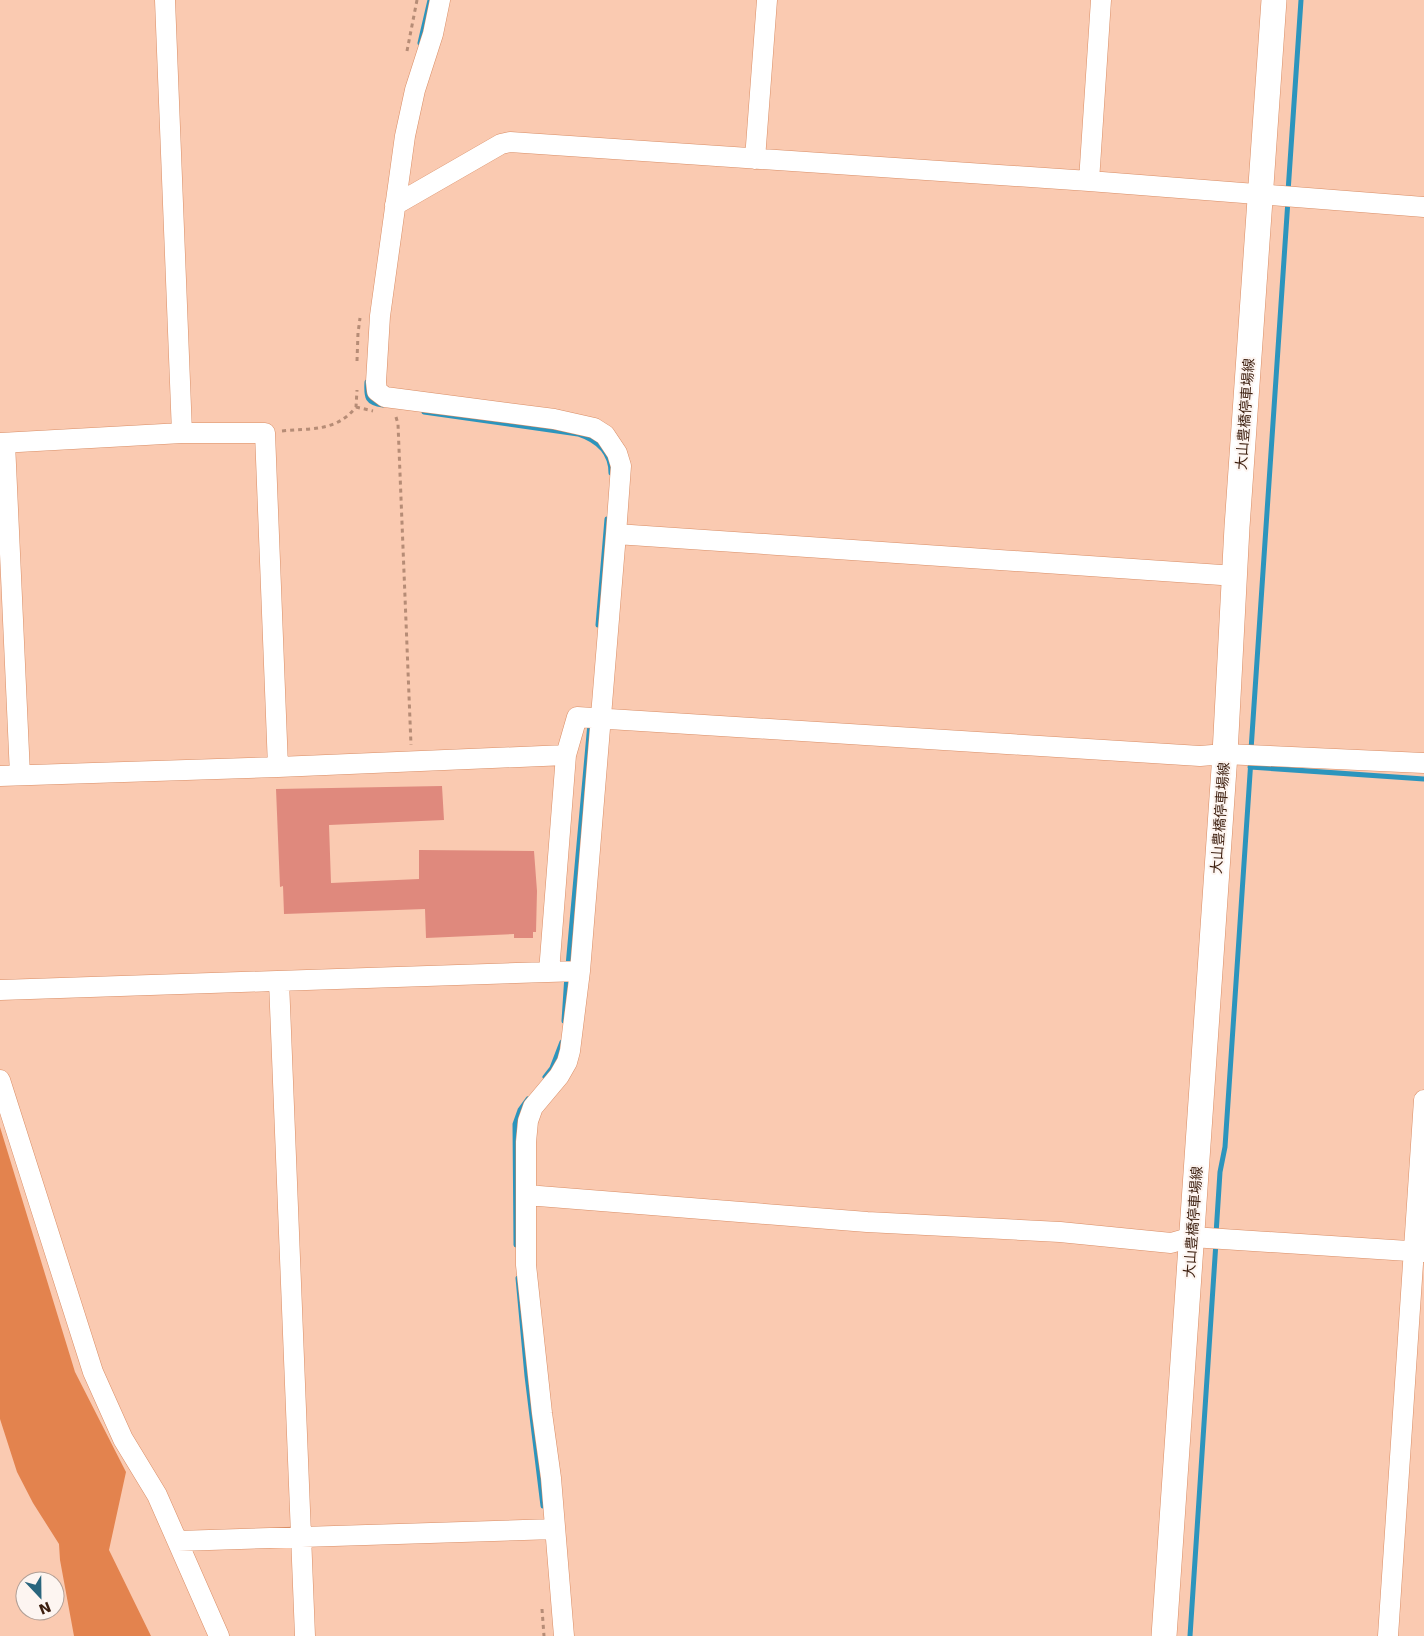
<svg xmlns="http://www.w3.org/2000/svg" width="1424" height="1636" font-family="'DejaVu Sans','Noto Sans JP',sans-serif">
	<style>
		.forest { fill: #e3834e }
		.lines { fill: none; stroke-linecap: round; stroke-linejoin: round }
		.stream { stroke: #2c95bd; stroke-width: 5 }
		.building { fill: #df897d }
		.minor-casing { stroke: #d98d65; stroke-width: 21 }
		.major-casing { stroke: #d98d65; stroke-width: 26 }
		.path { stroke: #b68c76; stroke-width: 3; stroke-dasharray: 4 4; stroke-linecap: butt }
		.minor { stroke: #fff; stroke-width: 20 }
		.major { stroke: #fff; stroke-width: 25 }
		.labels { text-anchor: middle; stroke-width: 4; stroke-linejoin: round; paint-order: stroke }
		.street-label { font-size: 14px; fill: #3c1e0e; stroke: #fdf5f1 }
	</style>
	<rect width="100%" height="100%" fill="#facab1"/>
	<path class="forest" d="M0,1127L75,1372L126,1472L109,1550L151,1636H74L60,1560L59,1544L33,1503L17,1472L0,1419Z"/>
	<g class="lines">
		<path class="stream" d="M420,43L430,0
			M1288,192L1301,0
			M367,382C366,398 367,403 383,405
			M424,412L578,434C596,440 611,452 611,473
			M598,625L607,519
			M1251,750L1288,200
			M1250,767L1424,779
			M568,966L590,723
			M564,1021L567,975
			M545,1077L552,1068L562,1042
			M1216,1234L1220,1172L1225,1147L1251,759
			M516,1245L515,1124L520,1110L528,1099
			M518,1278L527,1376L543,1506
			M1190,1636L1216,1242"/>
	</g>
	<path class="building" d="M442,786L444,820L329,825L331,883L419,879V850L534,851L537,891L536,932H533V938H514V934L426,938L425,909L284,914L283,886L280,887L276,789Z"/>
	<g class="lines">
		<g class="minor-casing">
			<path id="minor" d="M165,0L182,433
				M440,0L433,34L415,90L405,136L380,316L376,382L377,391L385,397L554,419L594,428L605,435L617,453L621,466L616,534L580,971L570,1051L567,1062L559,1076L533,1107L528,1121L526,1142V1265L542,1413L551,1478L564,1636
				M755,159L767,0
				M1089,181L1101,0
				M395,205L501,144L510,142L1089,181L1424,207
				M0,443L182,433H265L278,767
				M5,443L20,775
				M616,534L1236,576
				M0,776L278,767L566,755L577,717L1200,756L1225,754L1424,763
				M549,972L566,755
				M279,981L305,1636
				M0,990L580,971
				M0,1080L93,1372L123,1439L157,1495L219,1636
				M526,1195L867,1222L1060,1232L1171,1243L1192,1237L1424,1252
				M178,1541L555,1529
				M1388,1636L1424,1100"/>
		</g>
		<g class="major-casing">
			<path id="major" d="M1164,1636L1225,754L1237,527L1274,0"/>
		</g>
		<path class="path" d="M407,51L417,0
			M357,361L358,333L360,318
			M356,407L373,411
			M396,417L398,424L411,745
			M282,431C311,428 336,432 356,407L357,390
			M542,1609L544,1636"/>
		<use href="#minor" class="minor"/>
		<use href="#major" class="major"/>
	</g>
	<g class="labels">
		<g class="street-label">
			<text transform="translate(1245 414) rotate(-86)" y="5">大山豊橋停車場線</text>
			<text transform="translate(1220 818) rotate(-86)" y="5">大山豊橋停車場線</text>
			<text transform="translate(1193 1222) rotate(-86)" y="5">大山豊橋停車場線</text>
		</g>
	</g>
	<g transform="translate(40 1596) rotate(158)"><circle r="24" fill="#fdf5f1" stroke="#b09f96"/>
	<path d="M0-4L9 19L0 12L-9 19Z" fill="#2a657d"/>
	<text y="-8" font-size="14" font-weight="bold" text-anchor="middle" fill="#3c1e0e">N</text>
	</g>
</svg>
